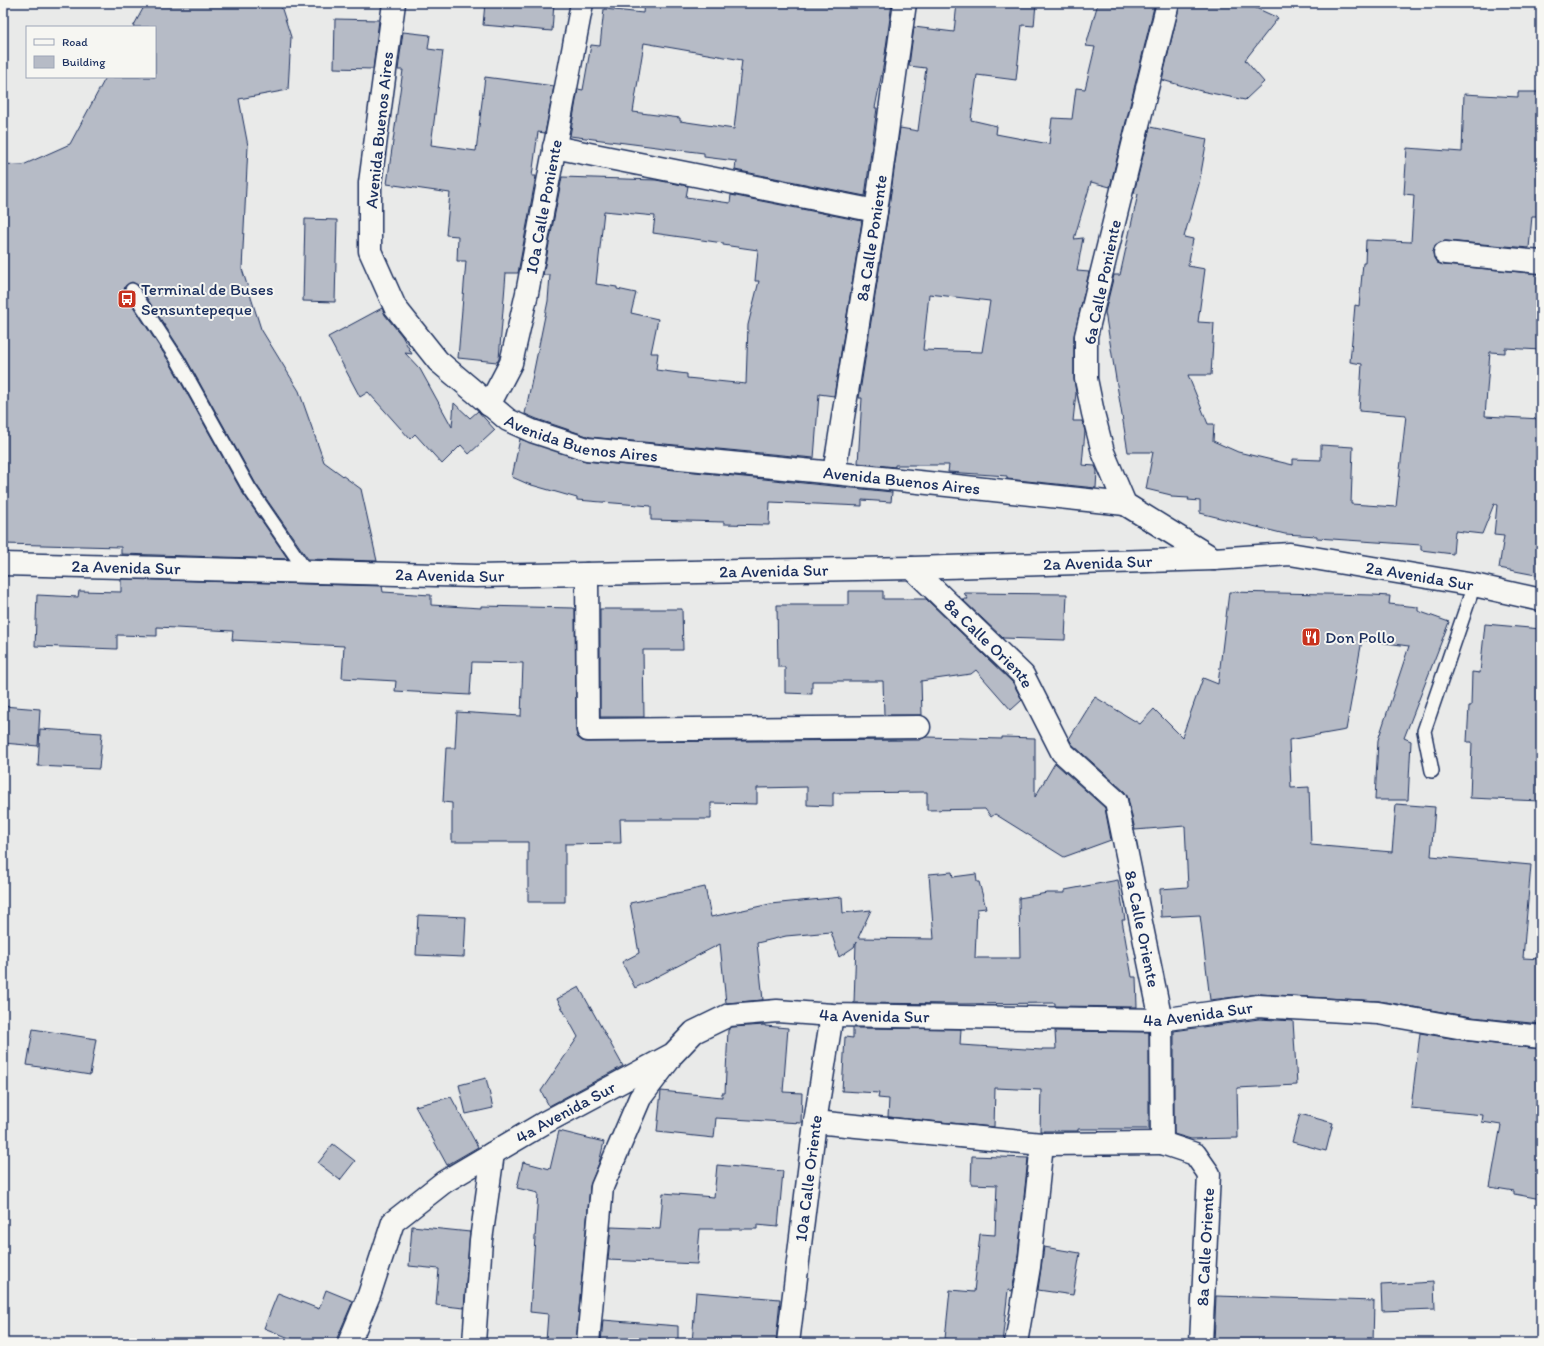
<svg xmlns="http://www.w3.org/2000/svg" width="1544" height="1346" font-family="Itim,sans-serif">
	<style>
		.building { fill: #b6bbc6; stroke: #1b2f5e; fill-rule: evenodd }
		.lines { fill: none; stroke-linecap: round; stroke-linejoin: round }
		.lane-casing { stroke: #1b2f5e; stroke-width: 16 }
		.street-casing { stroke: #1b2f5e; stroke-width: 25 }
		.secondary-casing { stroke: #1b2f5e; stroke-width: 25 }
		.lane { stroke: #f6f6f2; stroke-width: 13 }
		.street { stroke: #f6f6f2; stroke-width: 22 }
		.secondary { stroke: #f6f6f2; stroke-width: 22 }
		.labels { text-anchor: middle; stroke-width: 4; stroke-linejoin: round; paint-order: stroke }
		.street-label { font-size: 17px; fill: #1b2f5e; stroke: #f6f6f2 }
		.poi-label { font-size: 17px; fill: #1b2f5e; stroke: #f6f6f2; text-anchor: start }
	</style>
	<rect width="100%" height="100%" fill="#e9eae9"/>
	<filter id="ink" filterUnits="userSpaceOnUse"><feTurbulence type="fractalNoise" baseFrequency=".025" numOctaves="2"/><feDisplacementMap in="SourceGraphic" scale="8" xChannelSelector="R" yChannelSelector="G"/><feConvolveMatrix kernelMatrix="1 2 1 2 8 2 1 2 1" color-interpolation-filters="sRGB"/></filter>
	<g filter="url(#ink)">
		<path class="building" d="M146,3H280L291,37L288,90L239,99L248,146L242,269L261,329L299,391L324,462L361,489L377,561L308,559L256,484L184,355L139,286L132,282L125,286L124,290L125,294L170,363L242,492L288,559L121,554V547L3,544V164L23,165L70,144L106,77H155V27H133Z
			M485,3H554L552,31L483,25Z
			M644,3H892L884,62L875,108H877L865,196L735,170L736,161L704,157V153L570,136L578,89L583,90L591,45L600,46L604,9L643,13ZM644,43L742,60L734,129L680,121V118L633,112Z
			M957,3H1036L1034,26L1022,25L1016,80L977,75L971,120L997,126L996,134L1049,144L1052,118L1072,119L1076,88L1085,89L1095,47L1086,46L1098,3H1155L1110,187L1091,182L1074,239L1083,238L1077,271L1089,272L1074,336V379L1076,393L1073,421H1082L1085,431L1082,465L1095,466L1097,471L1096,488L1007,479V476L948,472L949,465H895V467L858,463L862,398H859L888,213L900,128L918,131L926,68L909,66L914,27L954,32ZM929,294L990,301L982,352L923,350Z
			M1180,3H1245L1278,18L1245,60L1264,82L1245,100L1201,91L1162,80Z
			M335,19L379,20L373,69L334,68Z
			M403,32L430,35L428,49L443,51L431,145L476,151L485,77L554,86L545,133L538,132L532,176H536L518,273H506L499,359L497,362L458,358L466,261H457L458,236L446,235L450,193L387,184L403,70H398Z
			M1518,92H1541V216H1532L1529,248L1446,241L1440,242L1435,245L1433,252L1434,258L1437,263L1444,265L1541,274V350L1505,348V353L1490,352L1485,416L1541,419V576L1499,568L1504,536L1494,535L1497,505L1494,504L1482,534L1455,531L1453,554L1421,550V545L1317,538V536L1285,534L1200,513V501L1188,500L1189,498L1171,497V495L1146,489L1153,452H1128L1105,312L1114,275H1120L1138,194L1134,193L1150,127L1207,139L1199,184L1184,237L1193,239L1188,266L1205,269L1198,322L1214,323L1211,375H1188L1208,424H1214L1213,441L1238,452L1293,465V459L1321,460V445L1353,447L1351,504L1396,507L1406,415L1359,411L1362,364L1350,362L1355,305L1359,306L1363,263H1365L1366,240L1411,242L1414,195L1404,194L1407,148L1462,152L1464,94L1518,97Z
			M562,177L656,180L688,186L686,197L730,203L731,195L862,221L834,396L819,394L814,458L590,437L537,419L525,414L548,301L550,275H543ZM604,211L655,216L653,233L723,243V245L758,250L755,281H759L748,325L746,384L687,378V374L656,370L658,353H651L658,319L631,313L636,293L617,289V287L596,284Z
			M305,219L337,220L335,302L303,301Z
			M382,308L385,315L402,336L412,354L405,353L420,369L452,427L454,403L470,418L478,411L495,430L469,454L461,445L442,464L415,434L410,439L368,392L360,397L328,337Z
			M520,439L586,461L892,492L891,502L862,500V506L770,502L769,525L724,524V522L651,520V506L577,500V498L528,484L512,477Z
			M121,579L382,586L383,592L431,595V605L481,608V606L573,608L575,609L576,730L577,737L582,741L588,742L919,740L926,737L1002,739V737L1035,738V797L1055,763L1105,808L1111,840L1064,857L995,814L991,817L985,809L927,810V792L833,793V806L807,805V787L757,788V804L711,803V819H620L621,843L565,844V902H528V842H452V803L443,802L446,748H455L457,712L521,716L523,663L472,662L470,695L395,691L396,681L342,678L344,646L232,640L233,631L157,627V636L117,635V649L35,646L37,595L78,597L79,591L121,592Z
			M849,591H883V599H926L1013,683L1022,700L1011,710L976,670L971,674L921,681L922,715H884L883,681H812V694L785,693V667H778L777,605H849Z
			M1229,592L1373,595L1390,596L1389,604L1418,607V611L1449,622L1404,738L1411,741L1408,800H1375L1378,740L1409,646L1362,640L1346,730L1289,740L1291,788L1309,787L1311,845L1392,852L1396,804L1435,807L1431,856L1531,865L1523,958L1541,959V1024L1471,1017L1379,1001L1259,994L1210,1000L1200,915L1161,917L1160,889L1188,887L1185,826L1135,830L1128,798L1125,792L1072,744L1069,739L1095,697L1140,724L1154,709L1182,737L1203,678L1218,684Z
			M964,593L1067,594L1065,640L1003,638L962,599H968Z
			M600,609H682L683,650H643L644,717H600Z
			M1485,624L1541,629L1540,801L1470,798L1472,742H1467L1469,706H1471L1472,672L1480,673Z
			M3,706L40,709L38,746L3,743Z
			M40,729L102,733L99,769L38,766Z
			M952,872L953,877L976,874L977,882H979L986,908L977,909L975,958H1020L1019,898L1047,893H1065V890L1118,880L1125,920H1122L1132,977H1136L1137,1007L1055,1006V1003L962,1004L854,1003L856,942L854,947L839,957L831,932L786,936L757,943L763,1000L726,1003L720,944L635,988L622,962L639,953L630,903L705,887L711,917L770,904L842,897L843,913L871,910L858,938L934,939L929,874Z
			M418,915L466,917L464,957L416,955Z
			M579,987L623,1066L549,1106L541,1091L578,1037L557,999Z
			M1259,1019L1293,1021L1297,1085L1237,1088L1238,1138L1191,1139L1174,1134V1031Z
			M765,1025V1026L788,1028L783,1092L802,1093L801,1123L716,1118L714,1138L657,1132L661,1091L722,1097V1093H725L728,1030L732,1027Z
			M853,1028L961,1029L960,1045L1042,1050V1049H1056L1055,1031L1149,1032V1129H1078V1131H1040L1041,1090L995,1088L994,1127L888,1117L889,1099L878,1098L879,1093L842,1091L845,1037L853,1038Z
			M33,1029L96,1039L90,1075L27,1065Z
			M1420,1033L1468,1041L1541,1049V1199L1514,1194V1191L1490,1187L1501,1125L1482,1122L1483,1115L1411,1108Z
			M486,1078L493,1108L466,1114L459,1085Z
			M451,1097L478,1147L447,1165L415,1106Z
			M1300,1114L1333,1123L1326,1151L1292,1142Z
			M559,1131L604,1142L599,1163L590,1186L576,1343L546,1341L548,1314L530,1312L538,1193L517,1188L523,1162L550,1169Z
			M333,1144L355,1161L340,1180L318,1163Z
			M972,1156L1028,1158L1017,1265L1012,1291L1008,1290L1002,1343H985L945,1339L950,1290L974,1292L980,1234L995,1235L997,1185L971,1184Z
			M717,1165L783,1171L778,1227L757,1225V1229H700L697,1264L608,1260L611,1227L660,1229L663,1193L714,1197Z
			M412,1226L470,1232L464,1308L436,1305L439,1269L409,1266Z
			M1044,1247L1080,1253L1073,1295L1038,1290Z
			M1434,1282L1435,1309L1382,1311L1381,1285Z
			M326,1290L353,1301L337,1338V1343H302L264,1328L278,1293L319,1309Z
			M696,1292L780,1299L776,1343H692Z
			M1216,1296L1374,1301L1373,1343H1214Z
			M603,1320L678,1326V1343H601Z"/>
		<g class="lines">
			<g class="lane-casing">
				<path id="lane" d="M132,290L177,359L249,488L306,571
					M1432,771L1424,731L1474,585"/>
			</g>
			<g class="street-casing">
				<g id="street">
					<path id="s1" d="M394,3L370,183V251L395,307L438,361L508,420L532,431L587,449L834,473L1125,504"/>
					<path d="M554,147L876,211"/>
					<path d="M1445,253L1541,262"/>
					<path id="s2" d="M489,405L511,363L527,293L582,3"/>
					<path id="s3" d="M834,473L876,211L905,3"/>
					<path id="s4" d="M912,568L1023,675L1062,752L1116,801L1161,1020L1162,1143L1195,1154L1209,1174L1201,1343"/>
					<path d="M587,574L588,730L919,727"/>
					<path d="M815,1122L1042,1144L1162,1143"/>
					<path id="s5" d="M349,1343L369,1295L393,1222L444,1182L544,1123L673,1054L694,1032L729,1015L777,1011L832,1015L1161,1020L1258,1006L1378,1013L1469,1029L1541,1037"/>
					<path d="M474,1343L481,1240L493,1153"/>
					<path d="M588,1343L602,1187L640,1098L669,1060"/>
					<path id="s6" d="M788,1343L815,1122L832,1015"/>
					<path d="M1016,1343L1029,1267L1042,1144"/>
				</g>
			</g>
			<g class="secondary-casing">
				<g id="secondary">
					<path d="M1168,3L1086,336V379L1093,413L1103,452L1125,504L1214,559"/>
					<path id="s7" d="M3,564L476,576L912,568L1214,559L1290,554L1474,585L1541,600"/>
				</g>
			</g>
			<use href="#lane" class="lane"/>
			<use href="#street" class="street"/>
			<use href="#secondary" class="secondary"/>
		</g>
	</g>
	<defs>
		<g id="bus-square" transform="scale(1)"><rect x="-9" y="-9" width="18" height="18" rx="4" fill="#c8321e" stroke="#f6f6f2"/><path d="M-5-6H5V4H4V6H2V4H-2V6H-4V4H-5ZM-3.5-4V0h7V-4ZM-3.5 1.2v1.5H-2V1.2ZM2 1.2v1.5H3.5V1.2Z" fill="#fff"/></g>
		<g id="restaurant-square" transform="scale(1)"><rect x="-9" y="-9" width="18" height="18" rx="4" fill="#c8321e" stroke="#f6f6f2"/><path d="M-5-6h1v4h1v-4h1v4h1v-4h1v5L-1.5 .5V6h-2V.5L-5-1ZM5-6V6H3V1.5H1.5Q1.5-4 5-6Z" fill="#fff"/></g>
	</defs>
	<g fill-rule="evenodd">
		<use href="#bus-square" x="127" y="299"/>
		<use href="#restaurant-square" x="1311" y="637"/>
	</g>
	<g class="labels">
		<g class="street-label">
			<text transform="translate(379 130) rotate(-84)" y="6">Avenida Buenos Aires</text>
			<text dy="6" stroke="none"><textPath href="#s2" startOffset="207">10a Calle Poniente</textPath></text>
			<text dy="6" stroke="none"><textPath href="#s3" startOffset="238">8a Calle Poniente</textPath></text>
			<text transform="translate(1102 282) rotate(-78)" y="6">6a Calle Poniente</text>
			<text dy="6" stroke="none"><textPath href="#s1" startOffset="548">Avenida Buenos Aires</textPath></text>
			<text dy="6" stroke="none"><textPath href="#s1" startOffset="872">Avenida Buenos Aires</textPath></text>
			<text dy="6" stroke="none"><textPath href="#s7" startOffset="1095">2a Avenida Sur</textPath></text>
			<text dy="6" stroke="none"><textPath href="#s7" startOffset="123">2a Avenida Sur</textPath></text>
			<text dy="6" stroke="none"><textPath href="#s7" startOffset="771">2a Avenida Sur</textPath></text>
			<text dy="6" stroke="none"><textPath href="#s7" startOffset="447">2a Avenida Sur</textPath></text>
			<text dy="6" stroke="none"><textPath href="#s7" startOffset="1419">2a Avenida Sur</textPath></text>
			<text dy="6" stroke="none"><textPath href="#s4" startOffset="108">8a Calle Oriente</textPath></text>
			<text dy="6" stroke="none"><textPath href="#s4" startOffset="444">8a Calle Oriente</textPath></text>
			<text dy="6" stroke="none"><textPath href="#s5" startOffset="995">4a Avenida Sur</textPath></text>
			<text dy="6" stroke="none"><textPath href="#s5" startOffset="671">4a Avenida Sur</textPath></text>
			<text dy="6" stroke="none"><textPath href="#s5" startOffset="334">4a Avenida Sur</textPath></text>
			<text dy="6" stroke="none"><textPath href="#s6" startOffset="166">10a Calle Oriente</textPath></text>
			<text transform="translate(1205 1247) rotate(-87)" y="6">8a Calle Oriente</text>
		</g>
		<g class="poi-label">
			<text x="141" y="295">Terminal de Buses<tspan x="141" dy="20">Sensuntepeque</tspan></text>
			<text x="1325" y="643">Don Pollo</text>
		</g>
	</g>
	<rect width="1544" height="1346" fill="none" stroke="#f6f6f2" stroke-width="16"/>
	<rect x="8" y="8" width="1528" height="1330" fill="none" stroke="#1b2f5e" stroke-width="1.5" filter="url(#ink)"/>
	<rect x="26" y="26" width="130" height="52" fill="#f6f6f2" stroke="#9ea6b7"/>
	<rect x="34" y="39" width="20" height="6" fill="#f6f6f2" stroke="#9ea6b7"/>
	<text x="62" y="46" font-size="12" fill="#1b2f5e">Road</text>
	<rect x="34" y="56" width="20" height="12" fill="#b6bbc6" stroke="#9ea6b7"/>
	<text x="62" y="66" font-size="12" fill="#1b2f5e">Building</text>
</svg>
